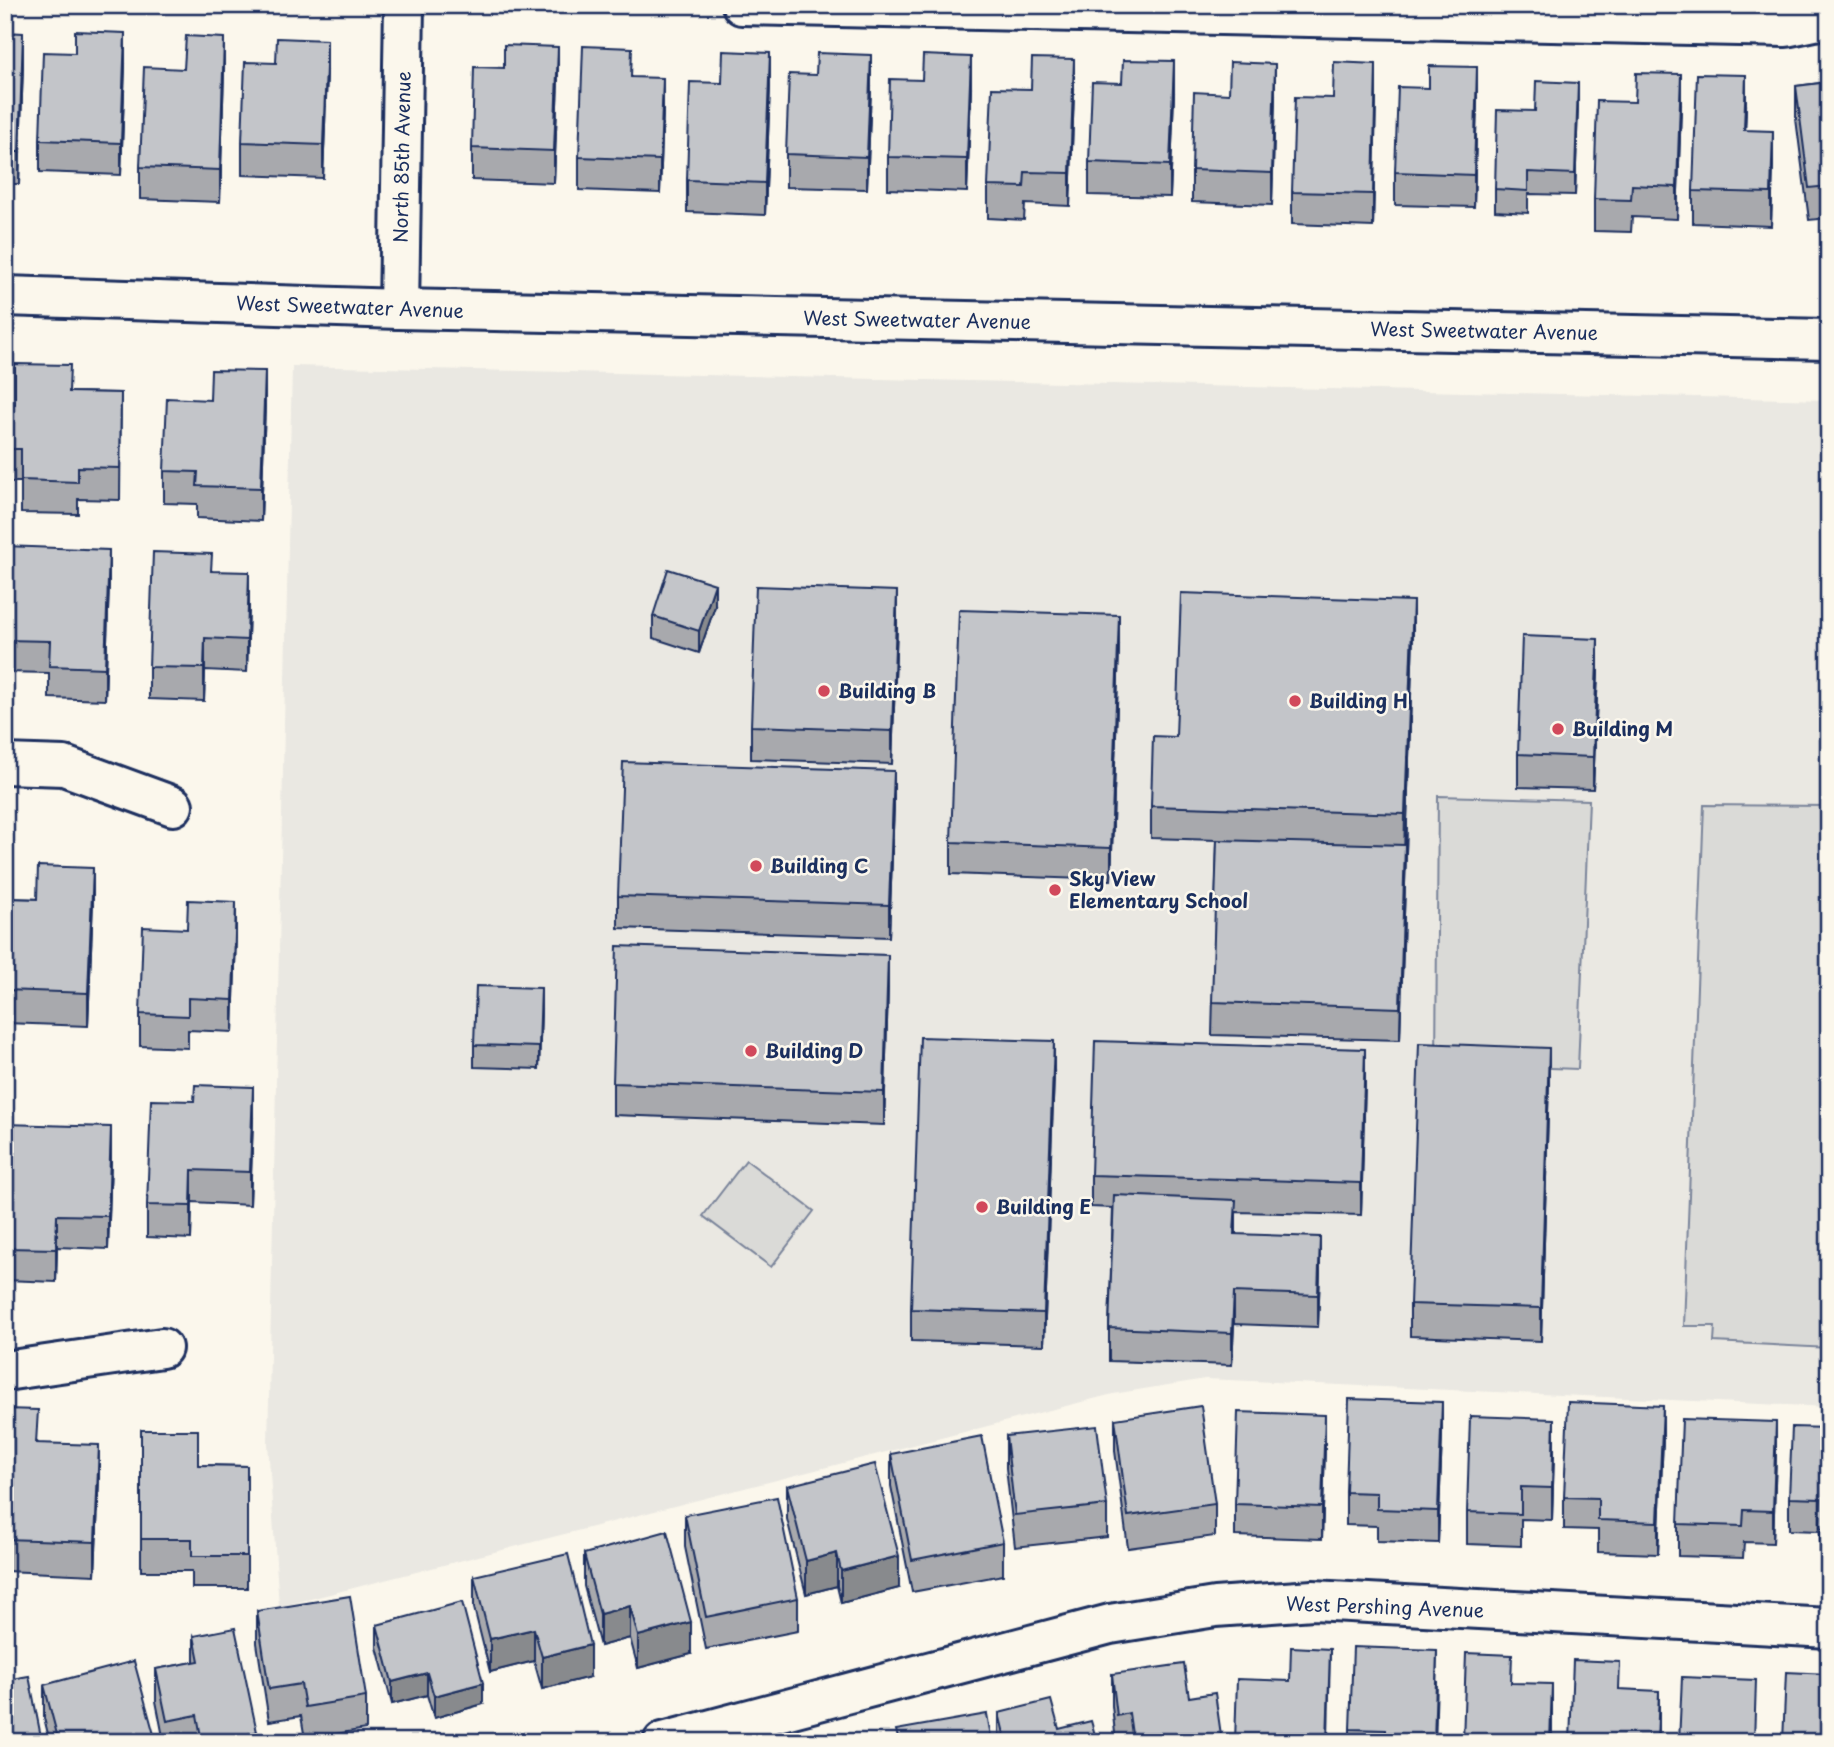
<svg xmlns="http://www.w3.org/2000/svg" width="1834" height="1747" font-family="'Playpen Sans',sans-serif">
	<style>
		.built { fill: #eae8e2 }
		.green { fill: #dadad7; stroke: #7a849a; stroke-width: 2 }
		.lines { fill: none; stroke-linecap: round; stroke-linejoin: round }
		.minor-casing { stroke: #1b2f5e; stroke-width: 44 }
		.tertiary-casing { stroke: #1b2f5e; stroke-width: 44 }
		.minor { stroke: #fbf7ec; stroke-width: 38 }
		.tertiary { stroke: #fbf7ec; stroke-width: 38 }
		.wall { fill: #a8a9ad; stroke: #1b2f5e; stroke-width: 2 }
		.shaded-wall { fill: #888a8d; stroke: #1b2f5e; stroke-width: 2 }
		.building { fill: #c3c5c9; stroke: #1b2f5e; stroke-width: 2 }
		.poi-dot { fill: #d1495b; stroke: #fbf7ec; stroke-width: 2.5 }
		.labels { text-anchor: middle; stroke-width: 5; stroke-linejoin: round; paint-order: stroke }
		.street-label { font-size: 19px; fill: #1b2f5e; stroke: #fbf7ec }
		.poi-label { font-size: 19px; font-weight: bold; fill: #1b2f5e; stroke: #fbf7ec; text-anchor: start }
	</style>
	<rect width="100%" height="100%" fill="#fbf7ec"/>
	<filter id="ink" filterUnits="userSpaceOnUse"><feTurbulence type="fractalNoise" baseFrequency=".0143" numOctaves="2"/><feDisplacementMap in="SourceGraphic" scale="14" xChannelSelector="R" yChannelSelector="G"/><feConvolveMatrix kernelMatrix="1 2 1 2 8 2 1 2 1" color-interpolation-filters="sRGB"/></filter>
	<g filter="url(#ink)">
		<path class="built" d="M292,366L1829,400V1407L1205,1379L1113,1394L279,1607L268,1443Z"/>
		<path class="green" d="M1438,796L1589,800L1578,1069L1436,1064Z
			M1704,805L1829,806V1348L1714,1342L1715,1326H1684Z
			M746,1160L814,1211L771,1267L703,1216Z"/>
		<g class="lines">
			<g class="minor-casing">
				<path id="minor" d="M742,5L1786,27L1829,18
					M399,309L404,5
					M5,764L64,766L173,806
					M5,1371L162,1348
					M663,1742L1110,1624L1215,1607L1313,1600L1829,1628"/>
			</g>
			<g class="tertiary-casing">
				<path id="tertiary" d="M5,296L399,309L1829,339"/>
			</g>
			<use href="#minor" class="minor"/>
			<use href="#tertiary" class="tertiary"/>
		</g>
		<path class="wall" d="M5,32L23,65L19,184H5Z
			M125,65L121,175L40,172V140Z
			M224,70L220,202L140,199V167Z
			M327,72L323,178L242,175V142Z
			M632,77L663,110L660,193L579,190V157Z
			M558,79L554,183L472,180V148Z
			M1829,82V218L1809,220L1796,119V86Z
			M722,83L770,85L765,215L687,212V180Z
			M871,88L867,189L786,187V154Z
			M971,89L967,192L888,189V157Z
			M1074,91L1070,206L1025,204L1024,220L988,218V186Z
			M1174,94L1170,197L1089,195V162Z
			M1275,96L1272,205L1192,202V170Z
			M1376,96L1373,227L1292,224V192L1333,98Z
			M1477,99L1474,207L1395,205V172Z
			M1578,104L1575,195L1528,194V213L1495,211V189L1535,111Z
			M1681,107L1677,219L1632,217L1631,232L1594,231V199Z
			M1746,108L1745,130L1773,164L1771,226L1693,223V191Z
			M70,392L121,393L120,500L78,499V514L21,513V482H5V404H15Z
			M265,404L261,521L197,518V504L164,503V471Z
			M5,546L109,582L105,700L49,698V673L5,672Z
			M212,571L249,604L247,672L205,670L204,701L149,699V667Z
			M715,606L699,653L653,638V616Z
			M897,624L892,764L751,759V726Z
			M1413,633L1400,1040L1212,1035L1217,840L1151,838V806L1176,737Z
			M1119,647L1111,880L951,874V842Z
			M1598,671L1593,789L1518,787V754Z
			M894,804L889,937L618,928V896Z
			M5,898L93,900L88,1026L5,1023Z
			M187,929L236,934L233,1032L188,1030V1048L140,1046V1014Z
			M888,987L884,1125L613,1115V1083Z
			M541,1010L539,1069L474,1067V1045Z
			M1054,1074L1044,1345L911,1341V1309Z
			M1549,1080L1541,1341L1410,1336V1304Z
			M1365,1081L1361,1215L1236,1212V1234L1320,1270L1318,1327L1234,1324L1232,1365L1109,1361V1328L1113,1208L1091,1207V1175Z
			M253,1119L250,1205L192,1202L191,1239L147,1237V1205Z
			M5,1124L111,1160L108,1249L57,1247L56,1282L5,1280Z
			M5,1409L38,1443L99,1478L95,1575L5,1571Z
			M1115,1419L1215,1504V1536L1128,1548L1115,1451Z
			M1829,1428V1560H1820V1531L1789,1530V1498Z
			M141,1430L198,1465L247,1466V1588H192V1571H141Z
			M1442,1434L1438,1543L1377,1541V1526L1346,1525V1492Z
			M1006,1436L1107,1505V1537L1015,1547L1006,1468Z
			M1663,1438L1658,1554L1598,1552V1530L1564,1529V1497Z
			M1325,1447L1322,1539L1235,1536V1504Z
			M1554,1451L1552,1520L1521,1519V1546L1467,1544V1512Z
			M891,1454L1003,1542V1575L912,1592L891,1486Z
			M1776,1454L1773,1543L1744,1542L1743,1558L1678,1556V1524Z
			M787,1486L899,1588L841,1603L837,1586L806,1594L787,1519Z
			M685,1515L798,1598V1631L706,1649L685,1547Z
			M584,1554L691,1654L638,1668L630,1638L600,1646L584,1586Z
			M474,1576L590,1677L542,1689L534,1661L490,1672L474,1608Z
			M257,1611L366,1697V1729L305,1739L301,1716L269,1721L257,1643Z
			M377,1625L483,1704L434,1718L427,1695L392,1704L377,1647Z
			M194,1636L257,1742H164L156,1701V1669L194,1662Z
			M1112,1674L1189,1697L1222,1742H1116L1112,1706Z
			M1437,1682L1435,1742H1350V1729Z
			M44,1685L156,1742H50L44,1718Z
			M999,1713L1059,1729L1097,1742H1000L999,1735Z"/>
		<path class="shaded-wall" d="M23,33V65L19,184V152Z
			M125,33V65L121,175V143Z
			M224,38V70L220,202V170Z
			M327,40V72L323,178V145Z
			M558,47V79L554,183V151Z
			M770,53V85L765,215V183Z
			M871,55V88L867,189V157Z
			M971,57V89L967,192V159Z
			M1074,59V91L1070,206V173Z
			M1174,61V94L1170,197V165Z
			M1275,64V96L1272,205V173Z
			M1376,64V96L1373,227V194Z
			M1477,67V99L1474,207V175Z
			M1681,74V107L1677,219V187Z
			M1746,75V108L1744,163V130Z
			M663,78V110L660,193V160Z
			M1578,83V104L1575,195V174Z
			M1773,131V164L1771,226V193Z
			M265,371V404L261,521V488Z
			M109,550V582L105,700V668Z
			M249,572V604L247,672V640Z
			M715,584V606L699,653V631Z
			M897,591V624L892,764V731Z
			M1413,601V633L1400,1040L1405,814Z
			M1119,615V647L1111,880V848Z
			M205,638V670L204,701V668Z
			M1598,639V671L1593,789V757Z
			M894,771V804L889,937V905Z
			M93,868V900L88,1026V993Z
			M236,902V934L233,1032V1000Z
			M888,955V987L884,1125V1092Z
			M541,988V1010L539,1069V1047Z
			M1054,1041V1074L1044,1345V1313Z
			M1549,1048V1080L1541,1341V1308Z
			M1365,1049V1081L1361,1215V1183Z
			M253,1087V1119L250,1205V1172Z
			M111,1127V1160L108,1249V1216Z
			M192,1170V1202L191,1239V1206Z
			M57,1215V1247L56,1282V1249Z
			M1320,1237V1270L1318,1327V1295Z
			M1234,1292V1324L1232,1365V1333Z
			M1442,1402V1434L1438,1543V1511Z
			M1663,1406V1438L1658,1554V1522Z
			M1325,1415V1447L1322,1539V1507Z
			M1554,1419V1451L1552,1520V1488Z
			M1776,1422V1454L1773,1543V1511Z
			M99,1445V1478L95,1575V1542Z
			M837,1553V1586L806,1594V1561Z
			M899,1556V1588L841,1603V1571Z
			M630,1606V1638L600,1646V1614Z
			M691,1622V1654L638,1668V1636Z
			M534,1629V1661L490,1672V1639Z
			M590,1645V1677L542,1689V1657Z
			M1330,1649L1328,1742H1327Z
			M1437,1650L1435,1742H1434Z
			M427,1673V1695L392,1704V1682Z
			M483,1683V1704L434,1718V1696Z
			M1552,1684V1742H1550Z
			M1659,1691V1742H1657Z
			M257,1732V1742H210Z"/>
		<path class="building" d="M75,31L125,33L121,143L40,140L43,52L75,53Z
			M5,32L23,33L19,152H5Z
			M186,36L224,38L220,170L140,167L144,67L184,69Z
			M277,38L327,40L323,145L242,142L245,62L276,63Z
			M504,45L558,47L554,151L472,148L474,67L504,68Z
			M583,46L632,48L631,77L663,78L660,160L579,157Z
			M723,51L770,53L765,183L687,180L690,82L722,83Z
			M817,53L871,55L867,157L786,154L789,74L816,75Z
			M923,55L971,57L967,159L888,157L890,79L922,80Z
			M1032,58L1074,59L1070,173L1025,172L1024,187L988,186L992,88L1031,89Z
			M1123,60L1174,61L1170,165L1089,162L1092,82L1122,83Z
			M1230,62L1275,64L1272,173L1192,170L1194,92L1229,94Z
			M1334,62L1376,64L1373,194L1292,192L1295,97L1333,98Z
			M1429,66L1477,67L1474,175L1395,172L1398,87L1429,88Z
			M1636,73L1681,74L1677,187L1632,185L1631,200L1594,199L1597,101L1635,102Z
			M1697,74L1746,75L1744,130L1773,131L1771,193L1693,191Z
			M1536,81L1578,83L1575,174L1528,172V191L1495,189L1497,110L1535,111Z
			M1829,82V186L1809,188L1796,86Z
			M15,364L70,365L69,392L121,393L120,468L78,467V482L21,480V449H5V404H15Z
			M211,370L265,371L261,488L197,486L198,472L164,471L167,398L210,400Z
			M5,546L109,550L105,668L49,666L50,641L5,640Z
			M153,552L212,554L211,571L249,572L247,640L205,638L204,668L149,667Z
			M668,569L715,584L699,631L653,616Z
			M756,586L897,591L892,731L751,726Z
			M1181,593L1413,601L1405,814L1151,806L1153,736L1176,737Z
			M959,610L1119,615L1111,848L951,842Z
			M1522,636L1598,639L1593,757L1518,754Z
			M623,762L894,771L889,905L618,896Z
			M1217,840L1405,845L1400,1008L1212,1002Z
			M38,866L93,868L88,993L5,990V898L37,899Z
			M188,900L236,902L233,1000L188,998V1016L140,1014L143,927L187,929Z
			M617,946L888,955L884,1092L613,1083Z
			M476,986L541,988L539,1047L474,1045Z
			M920,1037L1054,1041L1044,1313L911,1309Z
			M1095,1041L1365,1049L1361,1183L1091,1175Z
			M1419,1043L1549,1048L1541,1308L1410,1304Z
			M195,1085L253,1087L250,1172L192,1170L191,1206L147,1205L151,1100L194,1101Z
			M5,1124L111,1127L108,1216L57,1215L56,1249L5,1248Z
			M1114,1195L1236,1200L1234,1234L1320,1237L1318,1295L1234,1292L1232,1333L1109,1328Z
			M1349,1399L1442,1402L1438,1511L1377,1509V1493L1346,1492Z
			M1568,1402L1663,1406L1658,1522L1598,1520V1498L1564,1497Z
			M1201,1406L1215,1504L1128,1516L1115,1419Z
			M5,1409L38,1410L36,1443L99,1445L95,1542L5,1539Z
			M1238,1412L1325,1415L1322,1507L1235,1504Z
			M1470,1416L1554,1419L1552,1488L1521,1487V1514L1467,1512Z
			M1682,1419L1776,1422L1773,1511L1744,1510L1743,1526L1678,1524Z
			M1097,1426L1107,1505L1015,1515L1006,1436Z
			M1792,1427L1829,1428V1528H1820L1821,1499L1789,1498Z
			M141,1430H198V1465L247,1466V1556H192V1539H141Z
			M982,1436L1003,1542L912,1560L891,1454Z
			M875,1464L899,1556L841,1571L837,1553L806,1561L787,1486Z
			M777,1497L798,1598L706,1617L685,1515Z
			M667,1531L691,1622L638,1636L630,1606L600,1614L584,1554Z
			M568,1554L590,1645L542,1657L534,1629L490,1639L474,1576Z
			M350,1596L366,1697L305,1707L301,1684L269,1689L257,1611Z
			M462,1602L483,1683L434,1696L427,1673L392,1682L377,1625Z
			M235,1628L257,1732L210,1742H202L197,1715L167,1721L156,1669L199,1661L194,1636Z
			M1291,1647L1330,1649L1327,1742H1235L1237,1679L1290,1681Z
			M1353,1647L1437,1650L1434,1742H1386V1730L1350,1729Z
			M1466,1653L1512,1655L1511,1683L1552,1684L1550,1742H1463Z
			M1573,1660L1620,1662L1619,1689L1659,1691L1657,1742H1570Z
			M134,1661L156,1742H59L44,1685Z
			M1184,1664L1189,1697L1215,1693L1222,1742H1133L1129,1713L1117,1716L1112,1674Z
			M1786,1672L1829,1674V1742H1783Z
			M29,1676L42,1742H5V1680Z
			M1682,1677L1756,1680L1754,1742H1679Z
			M1051,1700L1059,1729L1091,1721L1097,1742H1006L999,1713Z
			M987,1714L992,1742H899L896,1730Z"/>
	</g>
	<g class="poi-dot">
		<circle cx="824" cy="691" r="7"/>
		<circle cx="1295" cy="701" r="7"/>
		<circle cx="1558" cy="729" r="7"/>
		<circle cx="756" cy="866" r="7"/>
		<circle cx="1055" cy="890" r="7"/>
		<circle cx="751" cy="1051" r="7"/>
		<circle cx="982" cy="1207" r="7"/>
	</g>
	<g class="labels">
		<g class="street-label">
			<text transform="translate(402 157) rotate(-89)" y="7">North 85th Avenue</text>
			<text transform="translate(350 307) rotate(2)" y="7">West Sweetwater Avenue</text>
			<text transform="translate(917 320) rotate(1)" y="7">West Sweetwater Avenue</text>
			<text transform="translate(1484 331) rotate(1)" y="7">West Sweetwater Avenue</text>
			<text transform="translate(1385 1607) rotate(2)" y="7">West Pershing Avenue</text>
		</g>
		<g class="poi-label">
			<text x="838" y="698">Building B</text>
			<text x="1309" y="708">Building H</text>
			<text x="1572" y="736">Building M</text>
			<text x="770" y="873">Building C</text>
			<text x="1069" y="886">Sky View<tspan x="1069" dy="22">Elementary School</tspan></text>
			<text x="765" y="1058">Building D</text>
			<text x="996" y="1214">Building E</text>
		</g>
	</g>
	<rect width="1834" height="1747" fill="none" stroke="#fbf7ec" stroke-width="28"/>
	<rect x="14" y="14" width="1806" height="1719" fill="none" stroke="#1b2f5e" stroke-width="2.5" filter="url(#ink)"/>
</svg>
